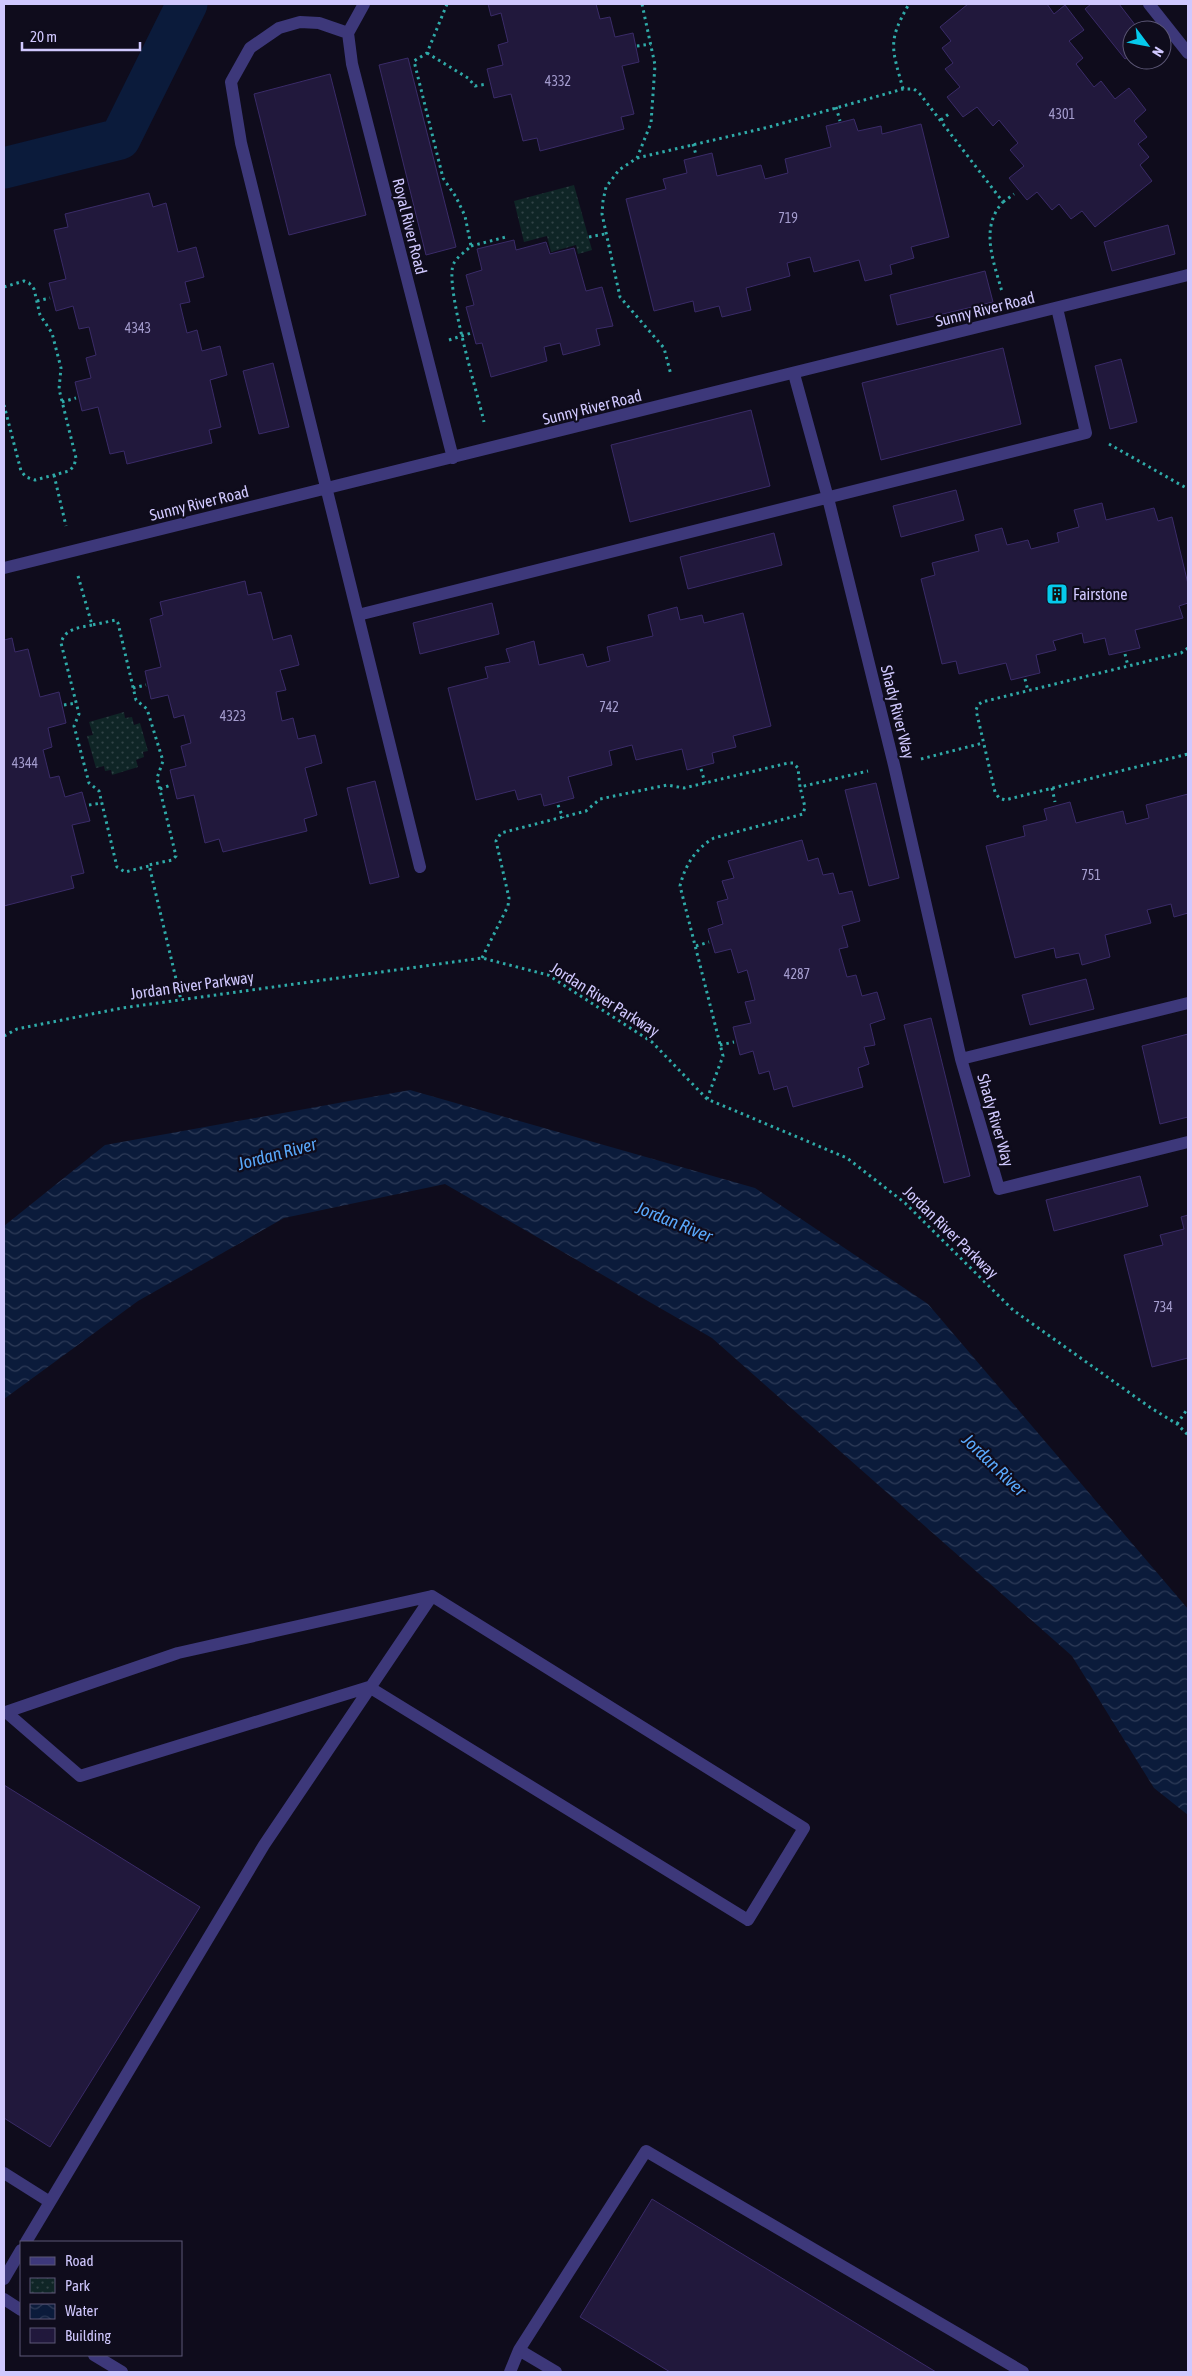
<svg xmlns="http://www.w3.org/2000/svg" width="1192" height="2376" font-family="'Asap Condensed',sans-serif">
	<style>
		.park { fill: url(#park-dots) }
		.water { fill: url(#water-waves) }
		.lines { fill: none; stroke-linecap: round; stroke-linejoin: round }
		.canal { stroke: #0b1b3b; stroke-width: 41 }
		.building { fill: #21183c; stroke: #3a2b68 }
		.path { stroke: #2faaa8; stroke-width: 3; stroke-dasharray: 2.5 4; stroke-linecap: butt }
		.minor { stroke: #3d387a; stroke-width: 12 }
		.labels { text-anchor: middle; stroke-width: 4.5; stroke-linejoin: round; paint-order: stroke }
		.number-label { font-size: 14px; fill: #a49cce }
		.street-label { font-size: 16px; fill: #d0c8fe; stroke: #0f0c1c }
		.poi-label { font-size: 16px; fill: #d0c8fe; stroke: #0f0c1c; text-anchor: start }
		.water-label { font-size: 18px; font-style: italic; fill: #59a8fb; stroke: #0f0c1c }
	</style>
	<defs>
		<pattern id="park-dots" width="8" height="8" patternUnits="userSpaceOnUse" patternTransform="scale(1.25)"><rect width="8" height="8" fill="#0f2526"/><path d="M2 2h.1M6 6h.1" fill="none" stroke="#314347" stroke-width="1.8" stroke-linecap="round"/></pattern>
		<pattern id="water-waves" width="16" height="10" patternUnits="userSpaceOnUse" patternTransform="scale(1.25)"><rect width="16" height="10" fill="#0b1b3b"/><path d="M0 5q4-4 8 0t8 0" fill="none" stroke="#2e3b58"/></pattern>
	</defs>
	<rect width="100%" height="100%" fill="#0f0c1c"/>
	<path class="park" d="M574,185L592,250L578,254L576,245L551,252L547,236L524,242L514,201Z
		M124,712L125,718L132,717L134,725L140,723L148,751L143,752L144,757L136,760L138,767L112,775L111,770L105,771L104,766L96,768L87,736L93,735L89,722Z"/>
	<path class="water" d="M410,1090L755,1188L928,1304L1188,1609V1815L1154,1788L1072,1656L712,1338L445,1184L284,1218L138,1301L4,1399V1226L105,1145Z"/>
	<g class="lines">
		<path class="canal" d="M4,168L120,139L187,4"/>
	</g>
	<path class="building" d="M488,4H596L600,19L610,17L615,37L633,33L639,62L622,66L634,114L621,117L624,129L540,151L537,138L523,141L511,94L494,98L487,69L503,65L498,45L508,42L501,13L491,16Z
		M968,4H1047L1054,14L1065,5L1084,30L1069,41L1083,58L1076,64L1094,87L1101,81L1115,99L1129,88L1146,110L1134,121L1147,137L1138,144L1149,157L1140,165L1152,181L1095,227L1082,211L1071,219L1059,204L1052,210L1037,192L1027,200L1009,178L1024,166L1010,150L1018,143L999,120L993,126L977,107L963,117L947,97L960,87L945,69L953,63L942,48L951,41L940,27Z
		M1091,4H1119L1139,30H1132V54L1125,59L1085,9Z
		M408,58L456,247L426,255L379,65Z
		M330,74L366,215L289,235L254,94Z
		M854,119L858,131L881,126L882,134L921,124L949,237L911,247L914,258L890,265L892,274L865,281L859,260L814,272L810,257L787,263L790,276L746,288L751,310L722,317L719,306L695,312L693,301L654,311L626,199L666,189L663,179L687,173L684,160L712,153L717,176L761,165L765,179L788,173L785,159L831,147L826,126Z
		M149,193L153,207L166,203L178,252L196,247L204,277L185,282L190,302L180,304L187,333L197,330L202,351L220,346L227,375L210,380L221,427L209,430L212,443L127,464L124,451L110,454L98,407L82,411L75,382L91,378L86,358L96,355L89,327L79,329L73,306L56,311L49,283L66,279L54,230L68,227L65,214Z
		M1168,225L1175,254L1112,271L1104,242Z
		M514,240L516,250L546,242L550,254L574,248L586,291L602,287L613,326L596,329L600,345L563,355L560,343L544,347L547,361L491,377L482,343L476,344L466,307L474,305L466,275L482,270L477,249Z
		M985,271L993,302L897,325L890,295Z
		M1003,348L1021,424L881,460L862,383Z
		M1121,359L1137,422L1110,429L1095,366Z
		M273,363L289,427L259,434L243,371Z
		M751,410L770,486L630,522L611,445Z
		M956,490L964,520L901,537L893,506Z
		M1102,503L1106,520L1154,508L1158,521L1172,517L1188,584V603L1179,606L1183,618L1135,630L1140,648L1109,655L1105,638L1084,643L1082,633L1053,641L1056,650L1036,655L1040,673L1011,680L1006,663L959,674L956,661L942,664L921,579L935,575L932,563L979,551L975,535L1002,528L1007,545L1028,540L1031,549L1059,542L1057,533L1079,527L1074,510Z
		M774,533L782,565L688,589L680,557Z
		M245,581L248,595L261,592L273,640L291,635L299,665L280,670L286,690L276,692L282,721L293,718L298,739L315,735L322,763L305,768L317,815L304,819L307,831L223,852L219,839L205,843L194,795L177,799L170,770L186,766L181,746L191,743L184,715L174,718L168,695L151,699L145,671L161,667L150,619L163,615L160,602Z
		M492,603L499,634L420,654L413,623Z
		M677,607L680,620L702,615L704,623L743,613L771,726L733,736L736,747L712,753L714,763L687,770L682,749L636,760L632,745L609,751L612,765L568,777L574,798L544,806L541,794L518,800L515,790L476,800L448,688L488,678L485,667L510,662L506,649L534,641L539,665L583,654L587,667L610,661L607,647L653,636L648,615Z
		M12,638L15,652L28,649L40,697L59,692L66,723L48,728L52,747L43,750L50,778L59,776L65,797L82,792L90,821L72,825L84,873L71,876L74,888L4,906V640Z
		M375,781L399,877L370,884L347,788Z
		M876,783L899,878L869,886L845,790Z
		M1188,794V913L1174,917L1171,904L1147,910L1151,923L1105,935L1110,957L1082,965L1079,953L1056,958L1054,948L1015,958L986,846L1025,836L1023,826L1047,820L1044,809L1070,802L1076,823L1123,811L1126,824L1149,818L1146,805Z
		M802,840L808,861L818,858L823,875L833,873L839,894L852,891L860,921L842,926L848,947L839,949L847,977L856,975L862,996L877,992L885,1019L870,1024L875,1045L864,1047L869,1064L858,1068L863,1087L793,1107L787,1086L774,1090L769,1071L759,1074L753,1051L740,1055L733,1027L751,1023L745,1002L755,1000L747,970L738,973L731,949L715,953L708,929L723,924L717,902L728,899L722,881L734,878L728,861Z
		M1086,979L1094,1009L1030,1025L1022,995Z
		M931,1018L970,1176L944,1183L904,1025Z
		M1188,1034V1117L1160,1124L1142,1046Z
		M1140,1176L1148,1206L1054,1231L1046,1200Z
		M1188,1215V1358L1152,1367L1124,1255L1163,1245L1160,1235L1184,1229L1181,1217Z
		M4,1785L200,1907L50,2147L4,2118Z
		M652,2199L936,2372H670L580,2317Z"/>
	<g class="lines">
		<path class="path" d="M447,4L427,53L414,61L443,178L456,197L465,216L471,246C466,251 457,257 454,263C443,281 478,395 484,422
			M642,4L655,65L651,123L637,158L619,170L606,187L603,201L602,214L620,297L664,348L671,375
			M637,46L651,44
			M427,53L468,78L475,86L487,84
			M903,89C892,48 887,42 909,4
			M836,107L840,121
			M941,120L950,113
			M693,144L696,155
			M637,158L769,127L903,89H914L920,94L1003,202C979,228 994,262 1002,292
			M1003,202L1014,194
			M589,237L605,234
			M471,246L506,237
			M4,287L24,281L29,283L34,289L40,315L52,333L61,368L59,389L76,458L74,466L69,471L35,480L26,477L21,471L4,405
			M37,301L50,298
			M449,340L471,333
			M62,402L76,398
			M1109,444L1188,489
			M54,475L66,526
			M78,576L92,625L116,620L118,623L136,700L147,709L163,761L157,778L176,856L172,860L149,865L181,1000
			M92,625C79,628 65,628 61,643L79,714L74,726L89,783L99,791L117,867L125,872L149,866
			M1188,648L1181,653L982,702L978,705L976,710L995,792L999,798L1005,800L1188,754
			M1125,654L1128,666
			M1025,679L1028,691
			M133,688L146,685
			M64,705L76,703
			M921,759L983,743
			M701,769L705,783
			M1052,788L1055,802
			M160,789L171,785
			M89,805L102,803
			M558,805L563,818
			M696,946L709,942
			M482,958L508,906L509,898L496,841L501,833L586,811L600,799L667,785L684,788L788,763H793L798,768L800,787L868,771
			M4,1036L17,1029L122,1008L482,958L548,975L652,1042L707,1099L847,1158L905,1203L1013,1310L1151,1408L1177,1424L1188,1435
			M720,1045L734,1042
			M707,1099L723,1056L680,886C685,865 696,848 714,838L803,814L805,807L800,787
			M1177,1424L1188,1408"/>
		<path class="minor" d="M364,4L348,33L352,64L453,458
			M1149,4L1188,53
			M348,33L319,23L300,22L279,28L250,48L231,82L241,143L420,867
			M794,374L828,498L894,765L961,1059L999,1189L1188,1142
			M4,568L1188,275
			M358,615L1086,433L1057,308
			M961,1059L1188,1003
			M432,1596L804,1828L748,1920L369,1687L80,1776L6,1712L178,1653Z
			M4,2173L50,2202
			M26,2242L264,1845L432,1596
			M4,2279L21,2250
			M4,2299L21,2310
			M94,2355L122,2372
			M510,2372L519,2350
			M556,2372L519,2350L646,2151L1023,2372"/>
	</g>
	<defs>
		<g id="building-square" transform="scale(1.125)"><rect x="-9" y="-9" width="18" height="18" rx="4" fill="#06caec" stroke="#0f0c1c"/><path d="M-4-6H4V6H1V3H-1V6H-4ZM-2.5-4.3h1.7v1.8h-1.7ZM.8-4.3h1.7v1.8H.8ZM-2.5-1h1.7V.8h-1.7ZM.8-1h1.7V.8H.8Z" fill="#111"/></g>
	</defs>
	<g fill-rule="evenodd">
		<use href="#building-square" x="1057" y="594"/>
	</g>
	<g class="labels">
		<g class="number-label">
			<text x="558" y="86">4332</text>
			<text x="1062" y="119">4301</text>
			<text x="788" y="223">719</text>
			<text x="138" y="333">4343</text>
			<text x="609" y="712">742</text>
			<text x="233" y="721">4323</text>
			<text x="25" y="768">4344</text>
			<text x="1091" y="880">751</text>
			<text x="797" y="979">4287</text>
			<text x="1163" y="1312">734</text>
		</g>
		<g class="street-label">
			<text transform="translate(410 226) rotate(76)" y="6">Royal River Road</text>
			<text transform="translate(985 309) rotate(-14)" y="6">Sunny River Road</text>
			<text transform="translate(592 407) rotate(-14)" y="6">Sunny River Road</text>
			<text transform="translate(199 503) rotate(-14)" y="6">Sunny River Road</text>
			<text transform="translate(898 712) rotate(76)" y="6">Shady River Way</text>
			<text transform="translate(192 985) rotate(-8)" y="6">Jordan River Parkway</text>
			<text transform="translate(605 999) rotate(32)" y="6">Jordan River Parkway</text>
			<text transform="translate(996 1120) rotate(74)" y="6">Shady River Way</text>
			<text transform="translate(951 1232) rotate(44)" y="6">Jordan River Parkway</text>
		</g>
		<g class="poi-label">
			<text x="1073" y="600">Fairstone</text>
		</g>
		<g class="water-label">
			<text transform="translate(277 1154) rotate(-15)" y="6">Jordan River</text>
			<text transform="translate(674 1222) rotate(22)" y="6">Jordan River</text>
			<text transform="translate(994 1465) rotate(44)" y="6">Jordan River</text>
		</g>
	</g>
	<rect width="1192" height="2376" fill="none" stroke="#d0c8fe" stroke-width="10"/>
	<rect x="20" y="2241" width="162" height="115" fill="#0f0c1c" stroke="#5c5776"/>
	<rect x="30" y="2257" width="25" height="8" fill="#3d387a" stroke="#5c5776"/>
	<text x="65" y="2266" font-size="15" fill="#d0c8fe">Road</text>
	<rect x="30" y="2278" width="25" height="15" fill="url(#park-dots)" stroke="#5c5776"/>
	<text x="65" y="2291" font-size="15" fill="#d0c8fe">Park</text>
	<rect x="30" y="2304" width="25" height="15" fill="url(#water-waves)" stroke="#5c5776"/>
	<text x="65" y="2316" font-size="15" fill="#d0c8fe">Water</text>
	<rect x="30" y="2328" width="25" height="15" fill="#21183c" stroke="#5c5776"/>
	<text x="65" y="2341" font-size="15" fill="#d0c8fe">Building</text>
	<g transform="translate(1147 45) rotate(122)"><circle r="24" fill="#0f0c1c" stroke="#5c5776"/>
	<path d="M0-4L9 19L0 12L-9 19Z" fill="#06caec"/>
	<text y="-8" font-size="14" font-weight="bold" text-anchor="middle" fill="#d0c8fe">N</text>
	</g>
	<path d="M22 42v8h118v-8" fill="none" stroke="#d0c8fe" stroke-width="2.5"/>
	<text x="30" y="42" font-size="15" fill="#d0c8fe" stroke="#0f0c1c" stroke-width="4" paint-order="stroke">20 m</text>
</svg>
